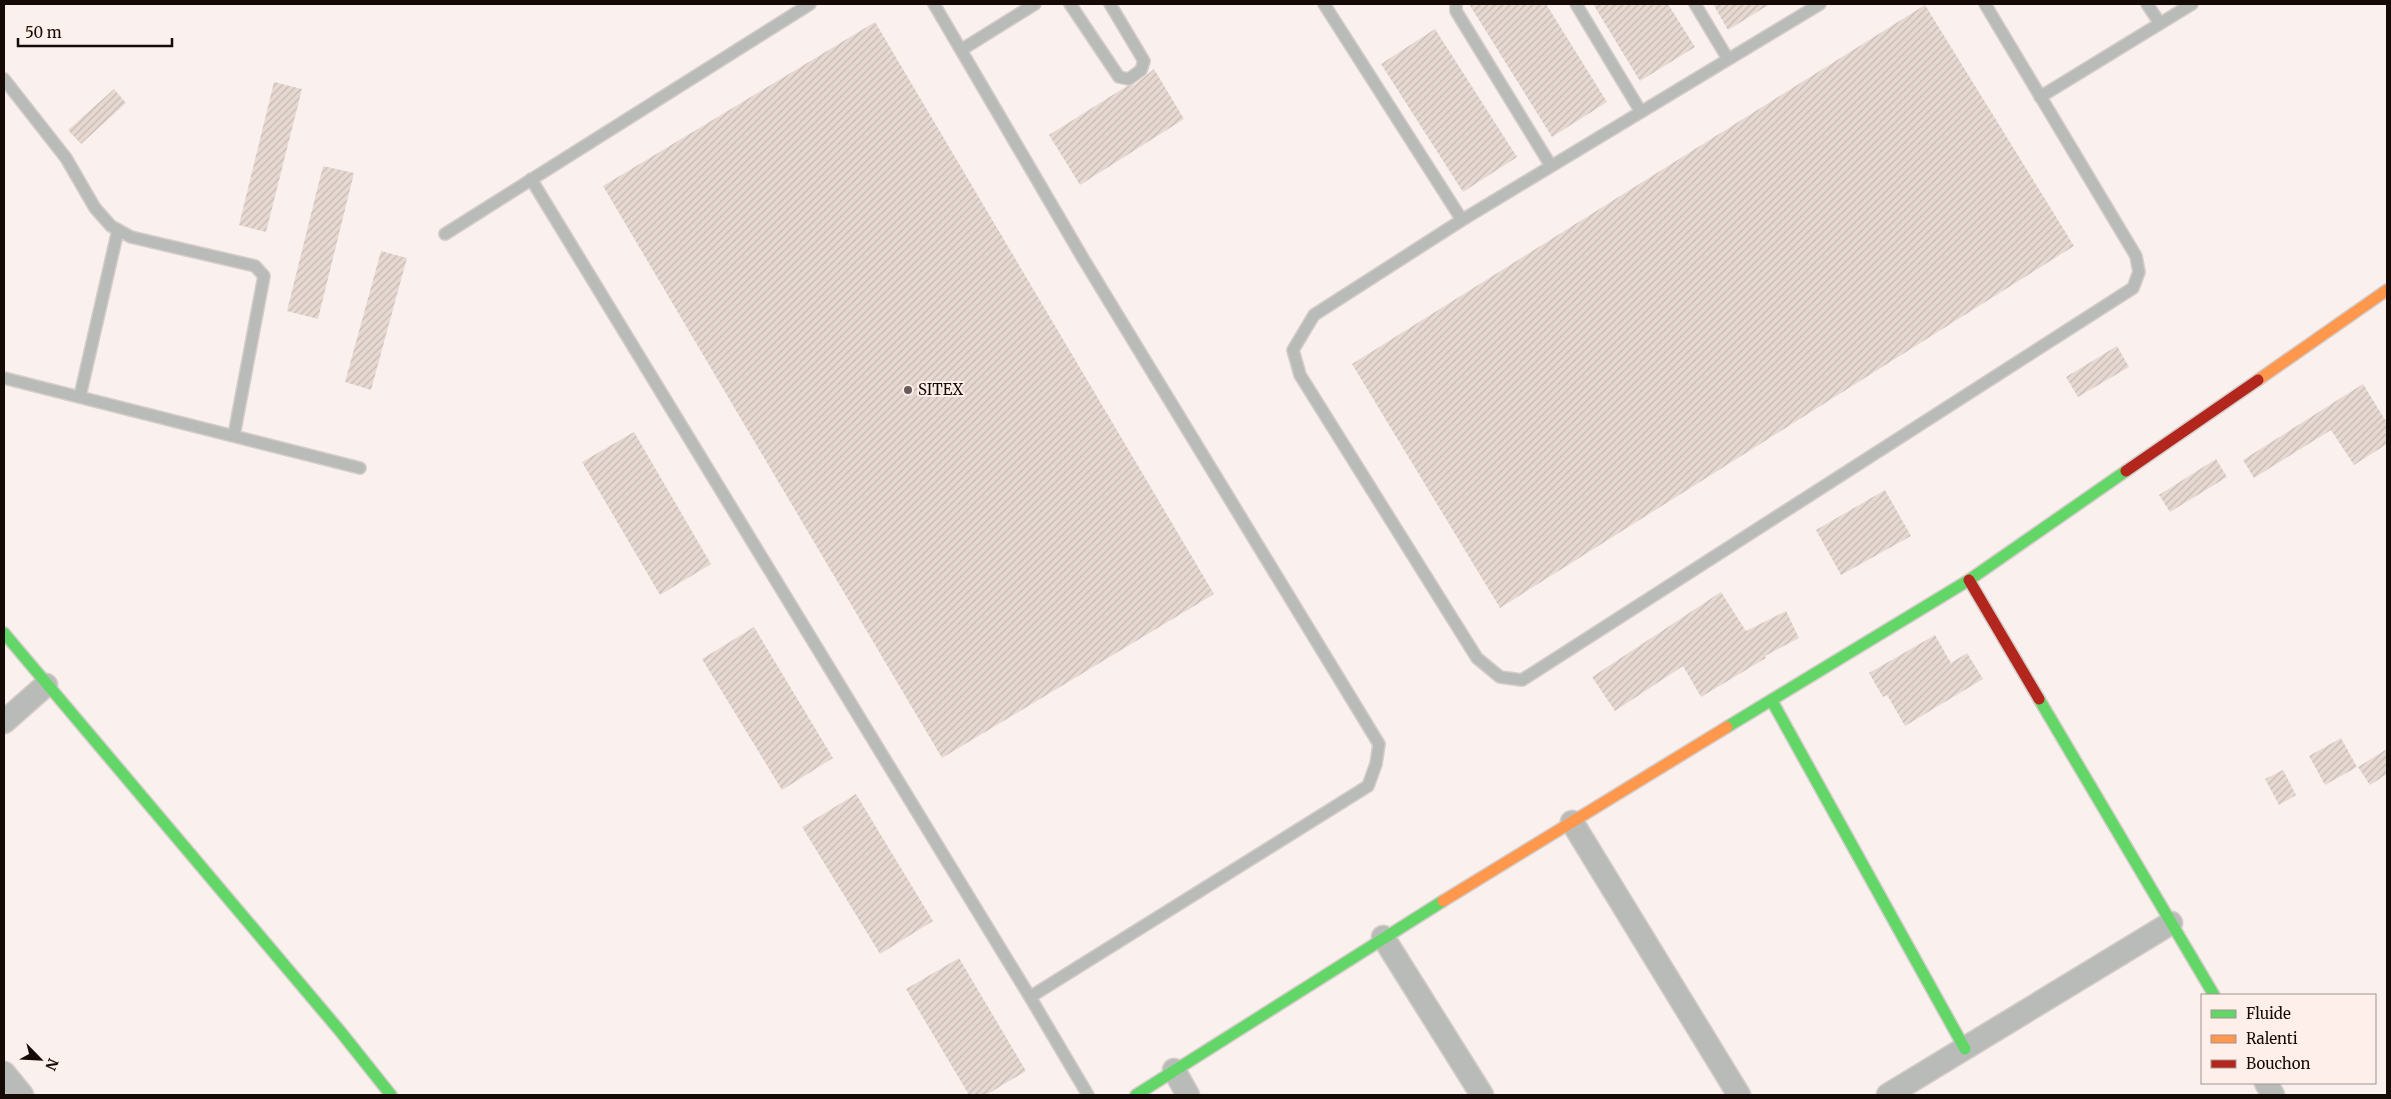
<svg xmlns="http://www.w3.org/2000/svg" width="2391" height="1099" font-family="Merriweather,serif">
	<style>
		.building { fill: url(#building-hatch) }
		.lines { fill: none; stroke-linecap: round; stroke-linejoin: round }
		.lane-casing { stroke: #d5cdca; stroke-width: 14 }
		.street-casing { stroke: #d5cdca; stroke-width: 25 }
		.fast-casing { stroke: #d5cdca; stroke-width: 14 }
		.slow-casing { stroke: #d5cdca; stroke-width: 14 }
		.jam-casing { stroke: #d5cdca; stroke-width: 14 }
		.lane { stroke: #b9bbb8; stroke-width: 11 }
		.street { stroke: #b9bbb8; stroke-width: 22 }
		.fast { stroke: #63d668; stroke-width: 11 }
		.slow { stroke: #ff974d; stroke-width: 11 }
		.jam { stroke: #b3261e; stroke-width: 11 }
		.poi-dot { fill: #665b58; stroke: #feefea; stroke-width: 2 }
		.labels { text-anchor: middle; stroke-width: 4; stroke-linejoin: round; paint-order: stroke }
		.poi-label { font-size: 15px; fill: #160a07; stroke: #feefea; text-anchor: start }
	</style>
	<defs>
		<pattern id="building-hatch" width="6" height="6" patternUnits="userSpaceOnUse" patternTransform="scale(1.25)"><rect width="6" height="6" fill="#e7d9d2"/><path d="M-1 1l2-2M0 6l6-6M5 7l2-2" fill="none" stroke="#c5b9b3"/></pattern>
	</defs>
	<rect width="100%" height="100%" fill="#faf1ee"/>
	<path class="building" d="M1469,4H1546L1607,102L1552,137Z
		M1593,4H1668L1695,47L1640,81Z
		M1713,4H1770L1728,30Z
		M1925,5L2074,246L1500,608L1352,364Z
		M875,22L1214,594L942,758L603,186Z
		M1435,29L1517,157L1463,192L1381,64Z
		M1154,69L1184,119L1080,185L1049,135L1127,86L1134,85Z
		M274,82L302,89L266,232L239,225Z
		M114,89L126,103L81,144L68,130Z
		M323,166L354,173L318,319L287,311Z
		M381,251L407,258L371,390L345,382Z
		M2117,346L2129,367L2078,397L2066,377Z
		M2363,384L2387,423V444L2354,465L2331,430L2254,478L2243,460Z
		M634,432L711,564L660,595L582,462Z
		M2216,459L2227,477L2170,512L2159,495Z
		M1885,490L1911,536L1841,575L1816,530Z
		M1721,592L1746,631L1786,611L1799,638L1765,656L1766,658L1701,697L1683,666L1615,711L1592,677Z
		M754,627L833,758L782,790L702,659Z
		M1935,635L1951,663L1967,653L1983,679L1905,726L1887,695L1883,697L1869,673Z
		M2341,738L2357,767L2325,785L2309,756Z
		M2387,749V774L2370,785L2358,767Z
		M2283,770L2296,795L2279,805L2265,779Z
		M856,794L933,921L880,954L802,827Z
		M959,958L1026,1071L986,1095H969L906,989Z"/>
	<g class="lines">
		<g class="lane-casing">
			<path id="lane" d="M934,4L1084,260L1379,744L1376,764L1368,786L1030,997
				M1070,4L1119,77L1129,79L1141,70L1144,61L1110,4
				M1324,4L1462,220
				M1456,4V11L1551,166
				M1576,4L1641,112
				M1695,4L1728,59
				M1820,4L1462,220L1314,315L1293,350L1300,375L1477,658L1500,677L1522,680L2133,288L2139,272L2136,256L1985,4
				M2147,4L2159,22
				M961,50L1035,4
				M4,79L66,158L95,208L111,226L131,237L255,266L264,276L234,435
				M2040,97L2192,4
				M531,179L1030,997L1088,1095
				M445,234L810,4
				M4,378L360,468
				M80,396L118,230"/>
		</g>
		<g class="street-casing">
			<path id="street" d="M4,722L46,685
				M1572,822L1739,1095
				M1383,937L1482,1095
				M1174,1070L1188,1095
				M4,1073L22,1095
				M2266,1083L2273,1095
				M1888,1095L2171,923"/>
		</g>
		<g class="fast-casing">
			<path id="fast" d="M4,633L340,1031L391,1095
				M2039,699L2214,995
				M1772,701L1965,1049
				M1727,727L1969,580L2126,471
				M1136,1095L1443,901"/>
		</g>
		<g class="slow-casing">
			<path id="slow" d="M2258,380L2387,290
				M1443,901L1727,727"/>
		</g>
		<g class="jam-casing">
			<path id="jam" d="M2126,471L2258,380
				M1969,580L2039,699"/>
		</g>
		<use href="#lane" class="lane"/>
		<use href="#street" class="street"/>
		<use href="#fast" class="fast"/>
		<use href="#slow" class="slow"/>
		<use href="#jam" class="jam"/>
	</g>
	<circle class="poi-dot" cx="908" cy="390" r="5"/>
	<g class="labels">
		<g class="poi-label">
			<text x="918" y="395">SITEX</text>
		</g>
	</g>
	<rect width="2391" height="1099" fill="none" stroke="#160a07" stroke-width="10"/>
	<rect x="2201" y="994" width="175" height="90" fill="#feefea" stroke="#a1938f"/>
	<rect x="2211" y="1010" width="25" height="8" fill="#63d668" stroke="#a1938f"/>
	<text x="2246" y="1019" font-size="15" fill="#160a07">Fluide</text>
	<rect x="2211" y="1035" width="25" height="8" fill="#ff974d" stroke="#a1938f"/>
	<text x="2246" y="1044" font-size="15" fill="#160a07">Ralenti</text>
	<rect x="2211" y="1060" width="25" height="8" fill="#b3261e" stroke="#a1938f"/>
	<text x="2246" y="1069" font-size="15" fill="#160a07">Bouchon</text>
	<g transform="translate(40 1059) rotate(114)" stroke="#feefea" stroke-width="4" paint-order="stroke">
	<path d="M0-4L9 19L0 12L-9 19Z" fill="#160a07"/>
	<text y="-8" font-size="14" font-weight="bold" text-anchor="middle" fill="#160a07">N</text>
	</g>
	<path d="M18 38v8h154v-8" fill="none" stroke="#160a07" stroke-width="2.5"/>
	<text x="25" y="38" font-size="15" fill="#160a07" stroke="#feefea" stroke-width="4" paint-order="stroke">50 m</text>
</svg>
